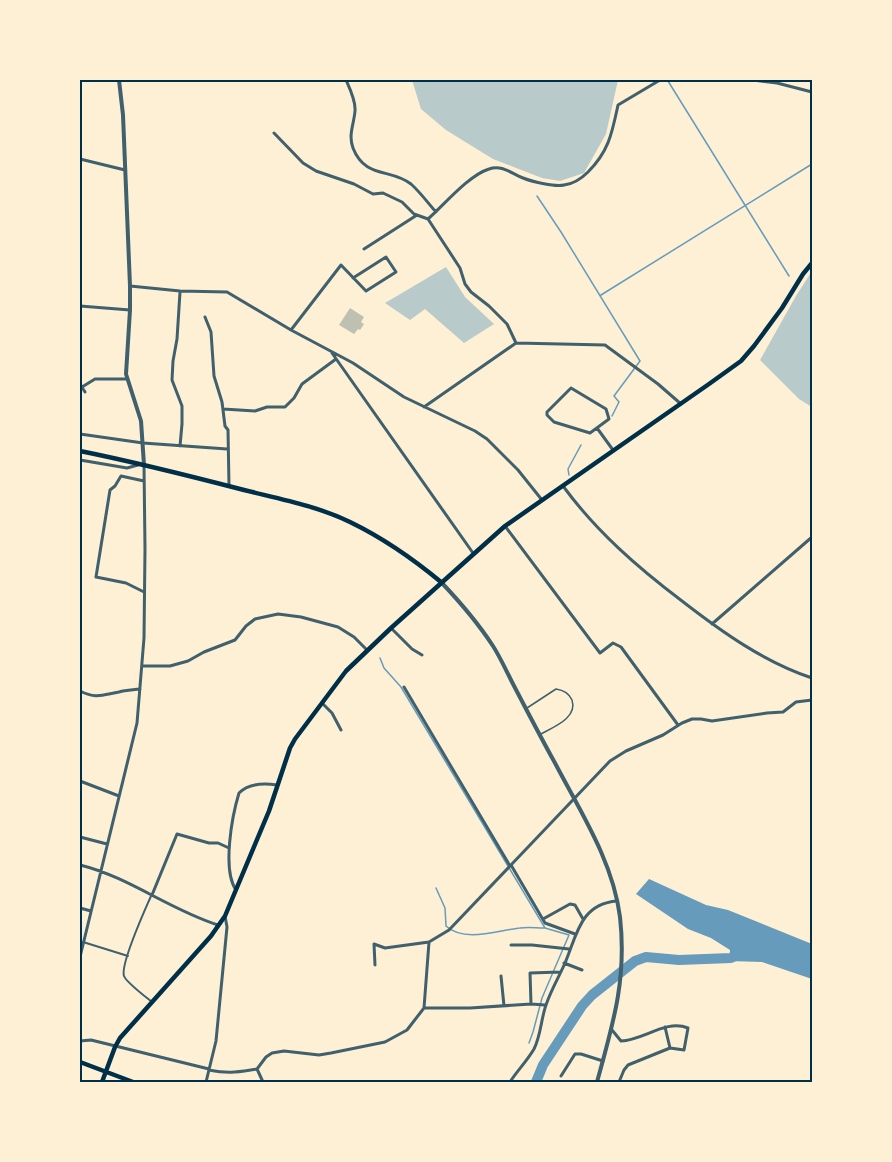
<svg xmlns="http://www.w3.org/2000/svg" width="892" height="1162" font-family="Helvetica,sans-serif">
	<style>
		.green { fill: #b9caca }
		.water { fill: #669bbc }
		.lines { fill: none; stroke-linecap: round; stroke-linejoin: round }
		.stream { stroke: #669bbc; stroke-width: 1.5 }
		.river { stroke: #669bbc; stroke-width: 10 }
		.building { fill: #bec0b2 }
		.service { stroke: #3f606c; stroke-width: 1.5 }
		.pedestrian { stroke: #3f606c; stroke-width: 2 }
		.minor { stroke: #3f606c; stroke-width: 3 }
		.tertiary { stroke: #3f606c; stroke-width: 4 }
		.primary { stroke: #003049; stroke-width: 4.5 }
		.neatline { fill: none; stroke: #003049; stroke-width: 2 }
	</style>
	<rect width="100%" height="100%" fill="#fdf0d5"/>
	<path class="green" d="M412,80H618L606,134L584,173L560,181L542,178L493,159L446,130L421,109Z
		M446,267L465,297L494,324L464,343L425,309L410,320L385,303Z
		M812,271V407L799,399L760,360L796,296Z"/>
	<path class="water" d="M649,879L706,905L728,910L812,944V979L762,962L729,961L730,950L711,938L688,929L636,894Z"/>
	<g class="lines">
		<path class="stream" d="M668,81L789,276
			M537,196L561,232L640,361L614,396L619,402L612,416
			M601,295L812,164
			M569,475L568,469L581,445
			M380,658L384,668L401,687L545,928L569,935L542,998L533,1032L529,1043
			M436,888L445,908L446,926C464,943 499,930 520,928C528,927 536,928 544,928"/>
		<path class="river" d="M536,1082L543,1065L582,1006L592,995L635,961L646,957L679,960L731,958L743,953"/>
	</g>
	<path class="building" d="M350,308L364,317L361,322L364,324L360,330L358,329L354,334L339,325Z"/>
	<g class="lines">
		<path class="service" d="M527,708L556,689C563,690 569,693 572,700C578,718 553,727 541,734"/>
		<path class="pedestrian" d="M151,896C145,910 120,964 124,976C126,982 147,998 152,1002
			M83,942L128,956"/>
		<path class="minor" d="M346,80C350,89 356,101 355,111C354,124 348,135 353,148C365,179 391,168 411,184C420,192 428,203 436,212
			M753,80L777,83L812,92
			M274,133L303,163L316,171L354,184L373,194L383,193L402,202L414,214L428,219L460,268L465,284L471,292L489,306L507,324L516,343
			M80,159L125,170
			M428,219C444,205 469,175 489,169C502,164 512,174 523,178C533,182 555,187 564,185C574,184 582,178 588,172C609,151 612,133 618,105L660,80
			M364,249L417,215
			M130,286L180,291L227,292L291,330L353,363L404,397L475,431L487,439L518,470L542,500
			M180,292L177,339L173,361L172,380L182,406V424L180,446
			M80,306L130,310
			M205,317L211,332L214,376L222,402L225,426L228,430L229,486
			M291,330L341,265L366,291L396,272L386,257L353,278
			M332,353L473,553
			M80,384L85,392
			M82,387L95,379H127
			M571,388L606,409L609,419L590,433L554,422L547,415V412Z
			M424,407L516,343L605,345L658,384L681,404
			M223,409L255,411L267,407H285L294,398L302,384L336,359
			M597,428L613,450
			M80,434L143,443L227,449
			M80,460L127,468L138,465
			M144,481L121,476L115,486L110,490L96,577L126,583L144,592
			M563,486C596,531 637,567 682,601C722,632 764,662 812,678
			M505,526L600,653L613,643L621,647L678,725
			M712,624L812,537
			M392,629L412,649L422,655
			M142,666H170L188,661L204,652L235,640L246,626L255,619L278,614L301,617L338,627L354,637L367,650
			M404,687L510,866
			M80,691C96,699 102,695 119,692C126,690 133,690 140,689
			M322,703L332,713L341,730
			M80,781L119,796
			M80,837L107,844
			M80,865C129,877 170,910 218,925
			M511,865L545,923L575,934
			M236,890C222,870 232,816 239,793C249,783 264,783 277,785
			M152,895L177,834L209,843H218L229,848
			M80,908L91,911
			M543,919L570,904L575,905L583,919
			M511,945H532L569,949
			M80,957L137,723L144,638L145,549L144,465
			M564,963L582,970
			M375,965L374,944L385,948L429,942
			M501,976L504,1006
			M531,1004L530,973L560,972
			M424,1008H470L531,1004L545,1005
			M665,1027L670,1048
			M612,1030L621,1041C644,1040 666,1019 688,1028L684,1050L670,1048L628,1065L624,1070L619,1082
			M80,1041L91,1040L209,1069
			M257,1069L263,1082
			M209,1070C230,1074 237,1072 257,1069L266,1057L272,1053L284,1051L319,1055L331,1053L385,1042L407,1030L424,1008L429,942L449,930L610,761L626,751L663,735L682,723L692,719H701L712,721L767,713L783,712L796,702L812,700
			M561,1076L575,1054H581L603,1061
			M206,1082L216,1041L227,927L225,916
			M446,1082H448
			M510,1082C517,1071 527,1061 534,1049C541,1035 541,1019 546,1005C551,990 559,977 565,963C577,935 580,904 617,901"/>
		<path class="tertiary" d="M119,80L123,115L130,286V310L126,374L141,421L144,465
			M441,582C460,602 478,623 493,646C500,657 506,670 512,682C526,709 540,736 555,763C580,811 613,861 620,917C627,979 613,1024 597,1082"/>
		<path class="primary" d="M80,451C135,462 190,476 244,490C280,499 317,506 350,522C383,538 412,558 441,582
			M80,1062L133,1082
			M102,1082L115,1047L120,1038L211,936L225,916L269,811L290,748L295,739L346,671L391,628L505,526L709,384L741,361L754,346L782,308L803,274L812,263"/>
	</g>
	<rect width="892" height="1162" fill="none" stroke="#fdf0d5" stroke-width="162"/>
	<rect x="81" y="81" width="730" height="1000" class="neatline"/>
</svg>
